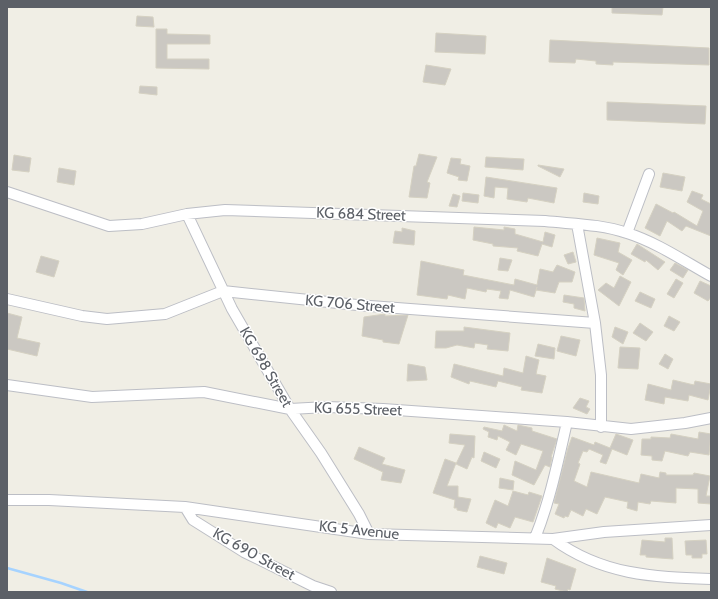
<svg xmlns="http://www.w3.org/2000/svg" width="718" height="599" font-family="Cabin,sans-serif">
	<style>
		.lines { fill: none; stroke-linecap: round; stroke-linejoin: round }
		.stream { stroke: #a6d3ff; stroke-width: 2.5 }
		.building { fill: #cbc8c2; stroke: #d5d1c2 }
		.minor-casing { stroke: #bcbec5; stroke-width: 12 }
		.minor { stroke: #fff; stroke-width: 10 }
		.labels { text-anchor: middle; stroke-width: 3; stroke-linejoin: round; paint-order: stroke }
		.street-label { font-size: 15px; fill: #5c6067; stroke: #fff }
	</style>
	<rect width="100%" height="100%" fill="#f0eee5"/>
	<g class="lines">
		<path class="stream" d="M7,568L61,583L87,592"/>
	</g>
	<path class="building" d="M612,7H663L662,15L612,13Z
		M137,16L153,17L154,27L136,26Z
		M156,29H167V34L210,35V44H167V59H209V69L156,68Z
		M436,33L486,36L485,54L435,52Z
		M550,40L709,48V65L613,62V65L596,64V61L576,59L575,63L549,62Z
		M426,65L451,69L445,85L423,82Z
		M140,86L157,87V95L139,93Z
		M607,102L706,106L705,124L607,120Z
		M419,154L437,157L427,182L430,183L427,198L409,197L414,166H416Z
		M14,155L31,158L29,172L12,170Z
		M486,157L524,159L523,170L485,167Z
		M451,158L461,159L460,164L470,166L467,181L458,180L459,177L447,173Z
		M538,165L564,169L560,177L538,166Z
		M59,168L76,171L74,185L57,182Z
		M663,173L685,177L682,191L660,187Z
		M486,177L557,188L554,203L528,198L527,202L507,199L508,188L495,187L494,198L484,196Z
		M692,191L703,195L701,199L711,204V236L686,226L682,231L667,221L660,236L645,228L656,204L673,213L674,212L697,226L703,211L687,202Z
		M463,193L479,195L478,203L462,201Z
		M584,193L599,196L598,204L583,202Z
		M453,194L460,196L457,207L449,206Z
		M474,227L504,230V227L515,229V234L543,242L545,232L555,235L552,247L542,244L538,256L517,251L518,248L493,246V244L473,240Z
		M402,228L415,231L414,245L393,243L395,231L402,232Z
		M597,238L620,243L618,252L632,260L623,275L616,270L619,263L594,255Z
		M637,244L665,262L658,270L646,260L645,262L631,254Z
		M573,252L576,262L568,264L564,255Z
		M41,256L59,261L54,277L36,272Z
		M500,258L512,260L508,271L498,270Z
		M421,261L464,270L463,275L514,285L515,279L537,285L540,269L553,272L557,265L575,272L572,282H559L555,293L536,290L537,287L534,297L510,290L508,299L499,298L501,291L487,289L486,292L467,288L465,299L448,295L447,299L417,295Z
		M675,263L688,270L683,278L670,270Z
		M620,276L631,282L619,306L598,290L606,283L614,288Z
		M676,279L683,283L674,298L667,294Z
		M700,281L711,286V297L708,301L694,293Z
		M640,292L655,299L651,308L635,301Z
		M564,295L584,298L585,311L574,308V304L563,302Z
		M7,313L22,317L17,338L40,343L37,356L7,349Z
		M385,314V316L408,315L399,344L383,342V340L362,336L364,317Z
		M669,316L680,322L674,331L664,326Z
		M640,323L653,332L646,341L633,333Z
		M464,327L510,333L508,351L487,349L488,345L475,343L474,348L457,345L446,348H435L436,331H464Z
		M615,327L628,332L623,344L612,337Z
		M561,336L580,340L576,356L557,351Z
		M538,344L555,348L554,359L535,356Z
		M620,347L640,348L638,369L618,368Z
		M665,354L673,359L668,369L659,364Z
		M526,356L539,360L536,374L546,376L542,393L521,390L522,387L498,381L496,387L470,381L469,384L451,377L454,364L503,376L504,368L523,373Z
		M408,364L425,367L427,380L407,381Z
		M673,380L694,385L695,381L711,384L708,400L689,395L688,401L665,397L664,404L645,400L648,384L671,390Z
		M580,398L589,401L586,407L590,409L587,414L573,408Z
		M504,425L517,431L518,425L532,428V431L557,439L551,457H552L550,467L545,465L534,485L512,475L515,461L536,470L543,451L521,444L516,455L506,450L510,442L498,436L497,440L488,437L489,432L483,429L484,427L502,431Z
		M699,432L711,434L709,455L690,452L688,456L665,451L662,461L652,460V456L641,455L642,439H651V437L670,438L671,434L698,439Z
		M450,434L475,436L474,458L472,457L467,469L456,464L465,445L449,443Z
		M616,434L633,440L627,455L612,449L606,464L600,462L603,455L589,449L587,452L583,451L578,463L580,464L574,481L587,487L591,472L639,483L641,474L659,478L660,472L666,473V475H693L694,473L710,476L706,496H711V504L698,503V489L676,488V503L651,501L650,504L638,502L637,511L627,508L628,502L605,497L597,514L586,509L583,516L571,510L568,517L565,516L564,518L555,514L559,504L554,503L568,448L572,437L594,445L595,442L610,448Z
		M359,447L385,458L382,464L405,470L401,483L381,480L383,472L354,459Z
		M484,452L500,459L496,468L481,461Z
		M445,459L456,463L447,486H458V497L471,499L467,512L457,510V508H454L455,500L433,493Z
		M500,478L514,481L513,490L499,488Z
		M513,491L528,495L529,492L542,496L533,522L515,517L510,528L498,523L496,528L486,523L495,500L508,506Z
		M665,538H672L673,559L646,557V555H640L642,540L665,542Z
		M706,540L707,554H702V558H692V555H686L685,541Z
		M480,556L507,563L504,574L477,567Z
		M547,558L576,569L570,590L568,589L567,592L555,589L556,586L541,582Z"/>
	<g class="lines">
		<g class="minor-casing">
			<path id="minor" d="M7,192L109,226L142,224L187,214L225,210L545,221C572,224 601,224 627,233C656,242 684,261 711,276
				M187,214L232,309L290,409L321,453L359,514L369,534
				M577,224L595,323
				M627,233L649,174
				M7,299L82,316L107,319L165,314L223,291L357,305L595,323L601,375V427
				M7,385L92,397L204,392L290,409L327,407L383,409L567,422L631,429L685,423L711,418
				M7,500H49L185,507L369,534L553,539L604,532L711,525
				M185,507L193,520L244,552L313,586L331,592
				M535,538C550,501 558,461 567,422
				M553,539C602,575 652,577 711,579"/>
		</g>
		<use href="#minor" class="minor"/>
	</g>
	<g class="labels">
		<g class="street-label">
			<text transform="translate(361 214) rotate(2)" y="5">KG 684 Street</text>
			<text transform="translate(350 304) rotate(5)" y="5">KG 706 Street</text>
			<text transform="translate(266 367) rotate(60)" y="5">KG 698 Street</text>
			<text transform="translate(358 409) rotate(2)" y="5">KG 655 Street</text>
			<text transform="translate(359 530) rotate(6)" y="5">KG 5 Avenue</text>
			<text transform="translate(254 554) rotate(29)" y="5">KG 690 Street</text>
		</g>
	</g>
	<rect width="718" height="599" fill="none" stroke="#5c6067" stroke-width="16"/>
</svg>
